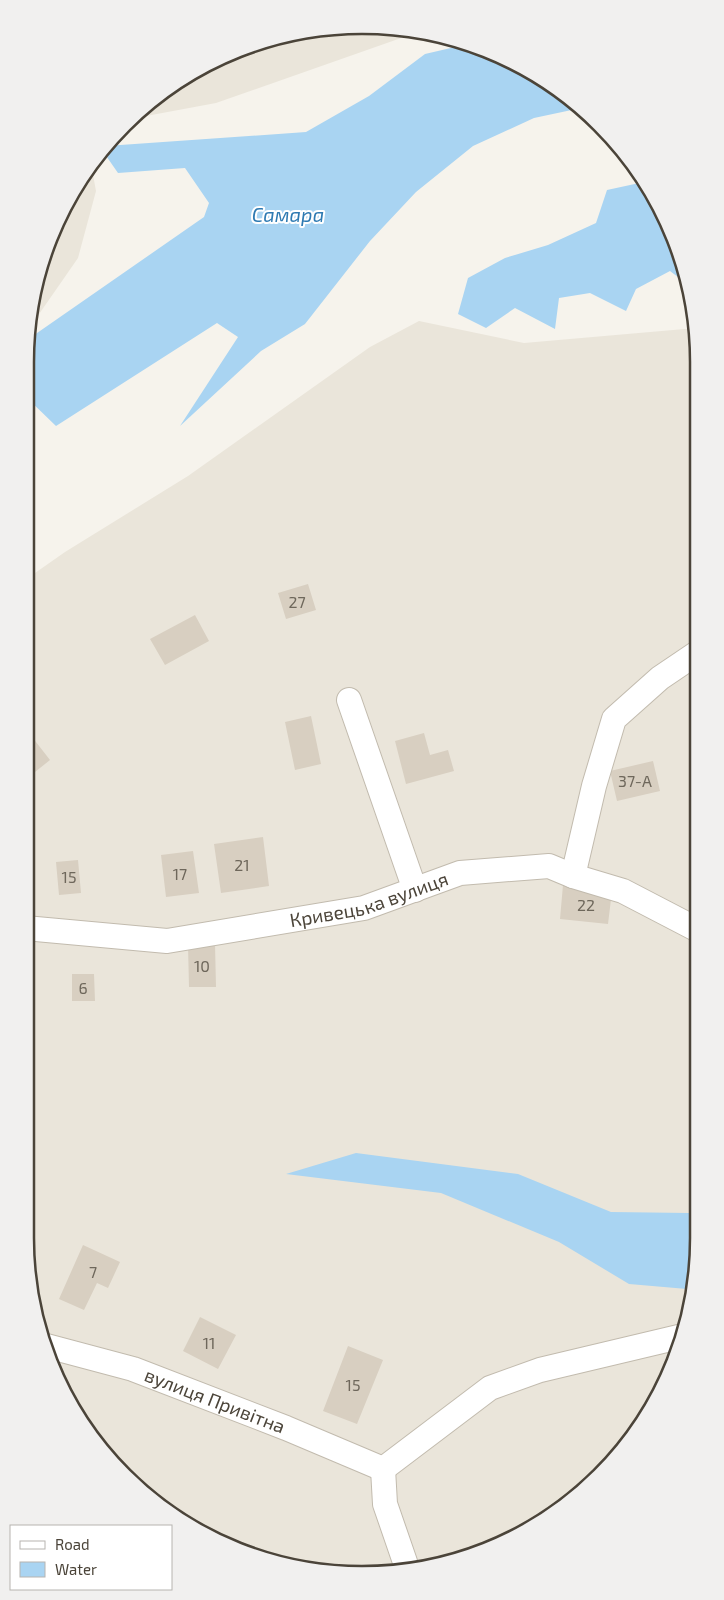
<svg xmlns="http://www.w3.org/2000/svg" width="724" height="1600" font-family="'Exo 2',sans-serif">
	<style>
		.residential { fill: #eae5da }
		.water { fill: #a9d4f2 }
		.building { fill: #d8cfc1 }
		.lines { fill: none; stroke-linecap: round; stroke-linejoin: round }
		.minor-casing { stroke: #c2bbae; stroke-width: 26 }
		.minor { stroke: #fff; stroke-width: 24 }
		.labels { text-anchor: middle; stroke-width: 4; stroke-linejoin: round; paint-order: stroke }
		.number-label { font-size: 16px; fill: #6e675b }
		.street-label { font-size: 19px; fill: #4b4439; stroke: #fff }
		.water-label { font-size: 20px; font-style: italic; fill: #2e7ab2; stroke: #fff }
		.rim { fill: none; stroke: #4b4439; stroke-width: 2.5 }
	</style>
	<rect width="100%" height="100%" fill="#f6f3ec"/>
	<path class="residential" d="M362,25L421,31L216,103L130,119L175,82L233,51L296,32Z
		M91,164L96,191L78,258L28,330L32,296L51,233L82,175Z
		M419,321L524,343L696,328L699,1238L693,1303L673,1367L615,1460L530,1530L470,1557L406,1572L297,1569L194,1530L108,1460L70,1406L43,1347L25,1238V580L65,552L188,476L370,347Z"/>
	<path class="water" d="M468,44L491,51L567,94L581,108L534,118L473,146L416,192L370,241L305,324L261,351L180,426L238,337L217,323L56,426L25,396V362L27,340L204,217L209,203L185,168L118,173L102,150L106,146L306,132L369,96L425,54Z
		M644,182L673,233L687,284L670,271L636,289L626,311L590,293L559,298L555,329L515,308L486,328L458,314L468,278L505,258L548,245L596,223L607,190Z
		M356,1153L518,1174L611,1212L689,1213L699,1192V1238L696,1272L687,1289L629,1284L559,1242L441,1193L286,1174Z"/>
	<path class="building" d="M308,584L316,610L286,619L278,593Z
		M195,615L209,641L165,665L150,639Z
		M311,716L321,764L295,770L285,722Z
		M29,733L50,760L25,780V736Z
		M424,733L430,755L448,750L454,771L406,784L395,741Z
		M653,761L660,791L617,801L610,771Z
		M263,837L269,886L221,893L214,844Z
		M193,851L199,893L166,897L161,855Z
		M78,860L81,893L59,895L56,862Z
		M563,885L612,891L608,924L560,919Z
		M215,944L216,987H189L188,945Z
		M72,974H94L95,1001H72Z
		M83,1245L120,1262L108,1288L97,1283L84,1310L59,1299Z
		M200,1317L236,1335L218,1369L183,1351Z
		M348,1346L383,1360L357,1424L323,1411Z"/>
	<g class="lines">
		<g class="minor-casing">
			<g id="minor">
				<path d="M349,700L415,890"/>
				<path d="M573,876L594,786L614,719L660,678L697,653"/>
				<path id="s1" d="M25,928L167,941L364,908L460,873L549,866L573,876L623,891L698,930"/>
				<path id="s2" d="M43,1345L133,1369L286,1428L383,1469"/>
				<path d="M383,1469L490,1388L540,1370L683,1336"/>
				<path d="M383,1469L385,1504L405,1562L407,1572"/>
			</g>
		</g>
		<use href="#minor" class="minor"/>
	</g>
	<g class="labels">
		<g class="number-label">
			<text x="297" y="608">27</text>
			<text x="635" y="787">37-А</text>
			<text x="242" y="871">21</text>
			<text x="180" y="880">17</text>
			<text x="69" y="883">15</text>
			<text x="586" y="911">22</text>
			<text x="202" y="972">10</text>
			<text x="83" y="994">6</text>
			<text x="93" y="1278">7</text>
			<text x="209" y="1349">11</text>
			<text x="353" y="1391">15</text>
		</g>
		<g class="street-label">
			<text dy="7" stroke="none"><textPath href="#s1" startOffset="349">Кривецька вулиця</textPath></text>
			<text dy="7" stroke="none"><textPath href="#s2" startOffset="181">вулиця Привітна</textPath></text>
		</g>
		<g class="water-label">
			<text x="288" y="222">Самара</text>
		</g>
	</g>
	<path d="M0 0H724V1600H0ZM362 34H362A328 328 0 0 1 690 362V1238A328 328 0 0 1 362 1566H362A328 328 0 0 1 34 1238V362A328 328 0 0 1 362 34Z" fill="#f1f0ef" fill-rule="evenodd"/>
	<path class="rim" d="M362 34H362A328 328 0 0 1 690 362V1238A328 328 0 0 1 362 1566H362A328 328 0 0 1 34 1238V362A328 328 0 0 1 362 34Z"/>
	<rect x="10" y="1525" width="162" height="65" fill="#ffffff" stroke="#b7b4b0"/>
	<rect x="20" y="1541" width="25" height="8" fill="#ffffff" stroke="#b7b4b0"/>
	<text x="55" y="1550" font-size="15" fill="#4b4439">Road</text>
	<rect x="20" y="1562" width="25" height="15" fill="#a9d4f2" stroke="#b7b4b0"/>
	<text x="55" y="1575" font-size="15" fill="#4b4439">Water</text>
</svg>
